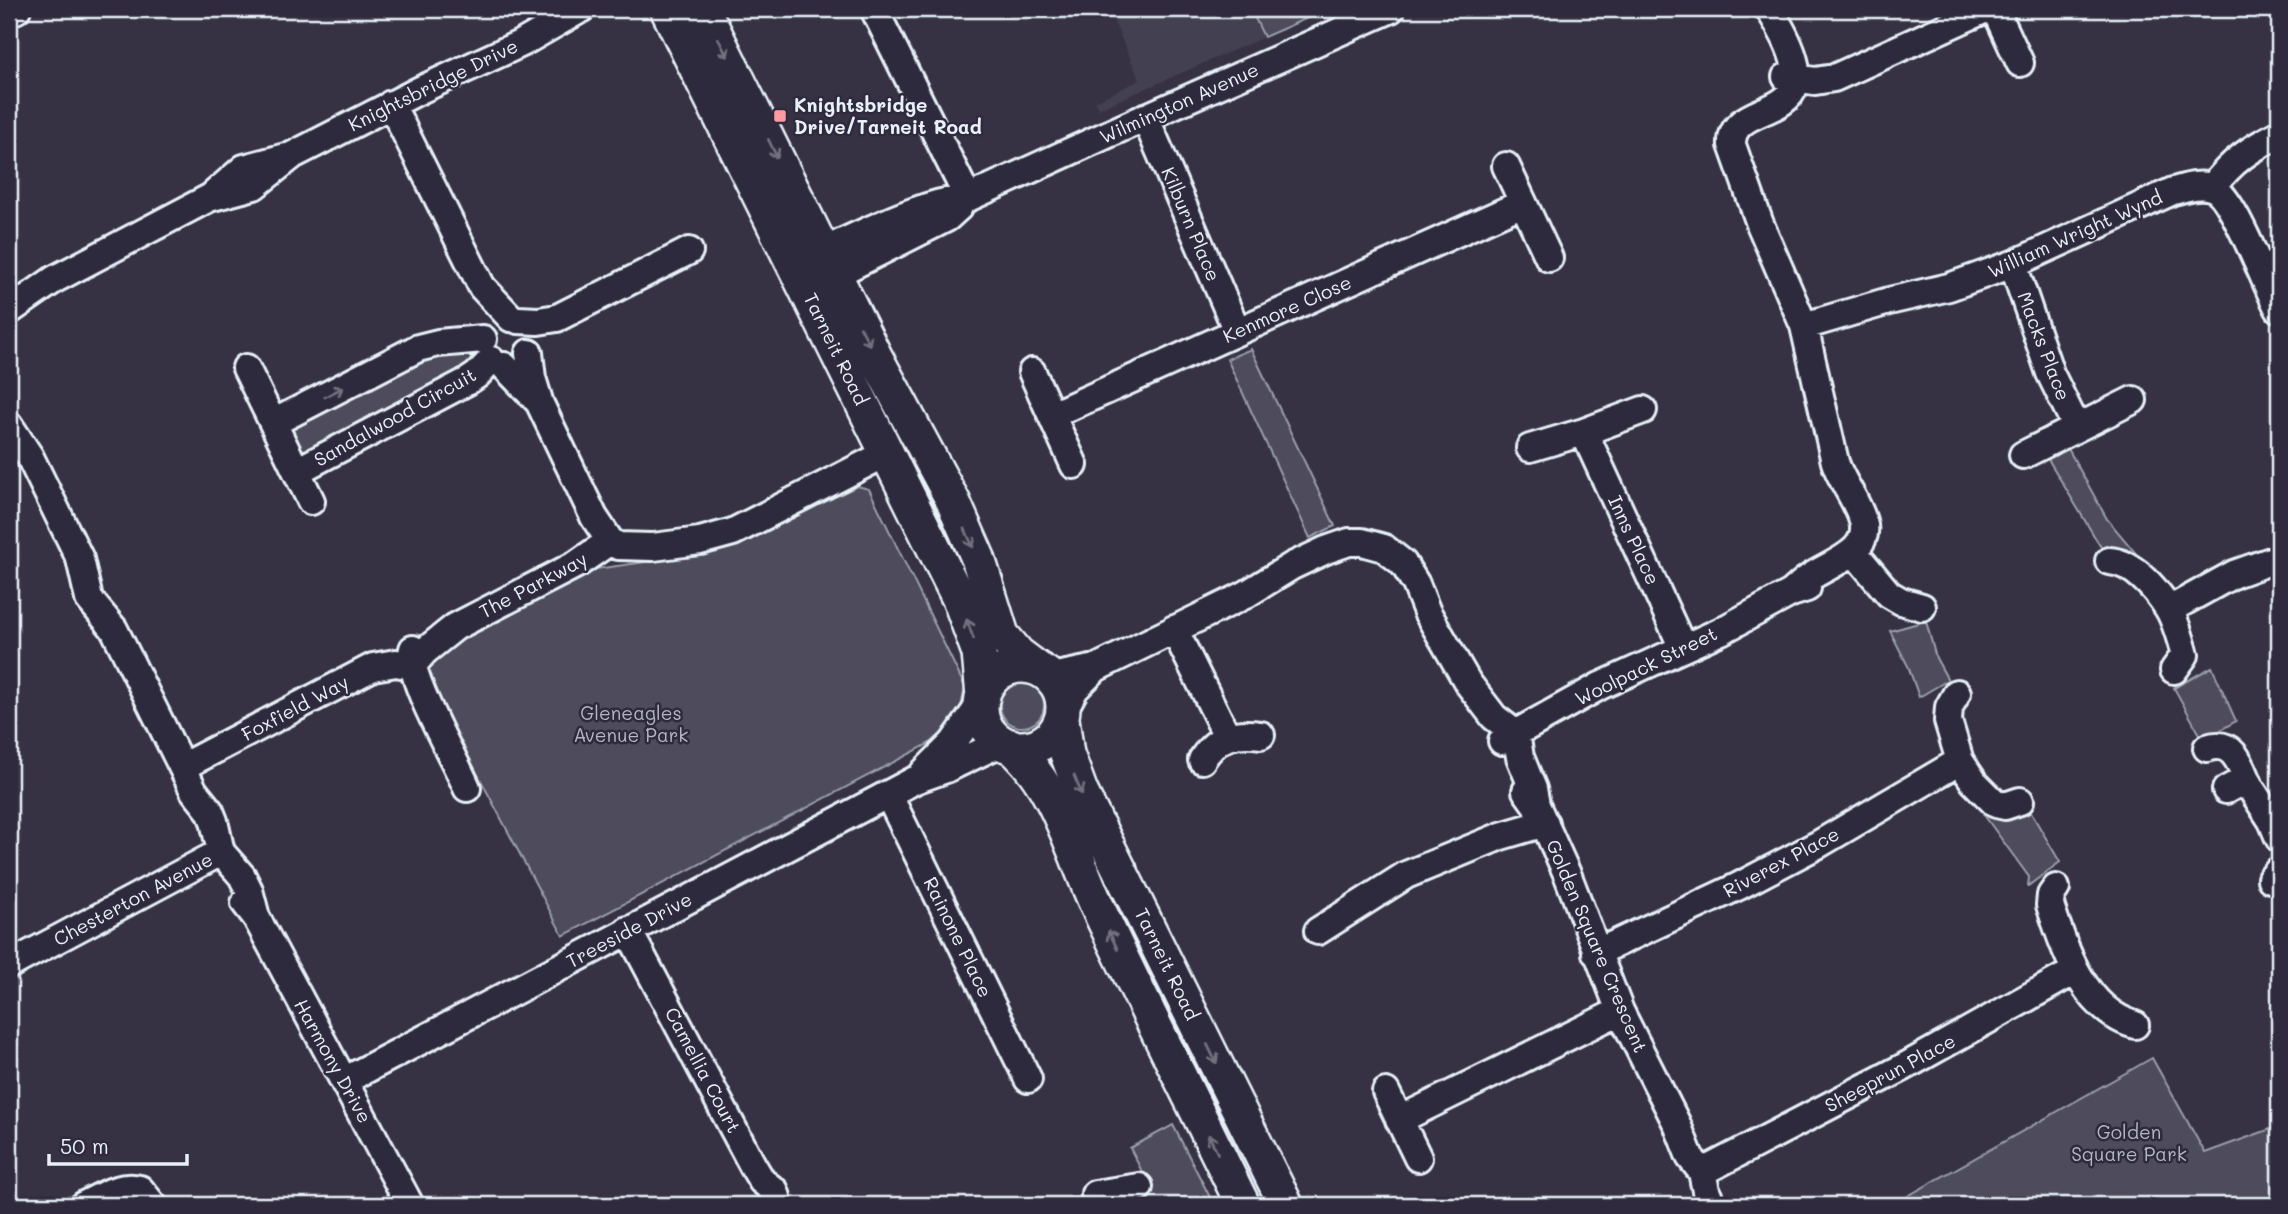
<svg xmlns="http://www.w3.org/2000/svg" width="2288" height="1214" font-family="Mali,sans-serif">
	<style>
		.built { fill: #433f51 }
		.green { fill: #4d4b5c; stroke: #9a9eaa; stroke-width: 2 }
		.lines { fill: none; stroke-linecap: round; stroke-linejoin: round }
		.minor-casing { stroke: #e8f1f8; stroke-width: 32 }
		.major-casing { stroke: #e8f1f8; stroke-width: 38 }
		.minor { stroke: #2f2a3d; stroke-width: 26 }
		.major { stroke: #2f2a3d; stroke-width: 33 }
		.oneway { stroke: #70707e }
		.poi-dot { fill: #ff9aa2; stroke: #2f2a3d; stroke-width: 2.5 }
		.labels { text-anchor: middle; stroke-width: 5; stroke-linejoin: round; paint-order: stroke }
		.street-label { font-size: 19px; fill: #e8f1f8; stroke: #2f2a3d }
		.poi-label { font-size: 19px; font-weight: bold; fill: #e8f1f8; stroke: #2f2a3d; text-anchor: start }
		.park-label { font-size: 19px; fill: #b2b7c1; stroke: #2f2a3d }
	</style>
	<rect width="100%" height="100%" fill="#363244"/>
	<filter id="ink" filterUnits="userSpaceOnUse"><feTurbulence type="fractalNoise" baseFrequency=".0143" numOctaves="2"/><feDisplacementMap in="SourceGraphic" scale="14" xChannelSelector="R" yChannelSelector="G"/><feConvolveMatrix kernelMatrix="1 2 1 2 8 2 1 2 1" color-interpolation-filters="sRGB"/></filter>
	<g filter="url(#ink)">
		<path class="built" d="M1108,9H1264L1253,14L1264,37L1099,109L1095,101L1140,80Z"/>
		<path class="green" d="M1264,9H1328L1264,37L1253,14Z
			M476,349L483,359L303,453L298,451L289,426L427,351Z
			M1251,349L1335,526L1310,538L1227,359Z
			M893,406L949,515L980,604L879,414Z
			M2066,445L2107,519L2144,563L2105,554L2045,454Z
			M857,486L869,489L965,687L959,717L932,742L563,936L424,672L439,652L476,629L585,572L596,569L716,552L735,546Z
			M1926,621L1936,658L1948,680L1919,697L1908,666L1890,631Z
			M2212,667L2236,721L2203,740L2174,688Z
			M1000 705a22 22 0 1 1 44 0a22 22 0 1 1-44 0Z
			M2030,811L2060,862L2028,886L2029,877L1984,815L2005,821Z
			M1149,954L1233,1122L1218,1130L1135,961Z
			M2152,1058L2205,1153L2279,1126V1205H1892Z
			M1173,1125L1214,1205H1145L1152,1191L1130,1148Z"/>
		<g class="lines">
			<g class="minor-casing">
				<path id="minor" d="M874,9L968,198
					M1769,9C1848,133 1729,92 1732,145L1760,224L1804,326L1835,462C1842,483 1857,500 1863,521C1872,551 1832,563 1812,576C1804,581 1798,587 1791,593
					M1995,9L2020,63
					M9,13L17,9
					M1786,77L1815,81L1834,78L1986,9
					M391,104L482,287L511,318
					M1145,117L1237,331
					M1506,166L1549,258
					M2213,187C2231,161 2252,148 2279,134
					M213,195L244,168L286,157
					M823,251C869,231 917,204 968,198L1135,122L1391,9
					M2013,264L2050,373L2077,428
					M834,275L947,218L959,207
					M9,311L55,279L209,198L254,186L293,155L420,90L522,43L581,9
					M518,320L538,321L557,318L689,251
					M1804,326L1889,301L1949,287L2013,264L2173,191C2185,188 2198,183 2211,187C2233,193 2265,285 2279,309
					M529,353L532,378L540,404L594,517L610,541L618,546L653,547L700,541L733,532L887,453
					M504,366L537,400
					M246,368L311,501
					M1032,372L1074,465
					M1052,415L1523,203
					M273,423L418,348L438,343L483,339
					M9,425L30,457L80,559L89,599L114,629L194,791L210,811L214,821L221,852L242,876L249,890L256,917
					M1584,432L1683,648
					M1530,448L1584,432L1643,410
					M2023,455L2133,400
					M297,471L468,381L477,375L491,360
					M1853,551L1889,594L1901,601L1922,607
					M2109,561C2133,562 2156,589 2168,608C2176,621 2181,641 2185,655L2174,670
					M2169,610L2234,574L2279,558
					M1174,629L1227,736
					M413,649C404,672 456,761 467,788
					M412,666L425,651L455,627L577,564L610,541
					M1043,671L1057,676L1096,668L1245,595L1292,566L1326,550L1349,542H1362L1384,548L1403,563L1416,584L1427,612L1468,683L1494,717L1516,734L1520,757L1533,789L1536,805
					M1957,693L1949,707L1948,721L1960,761L1974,782L1996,804L2005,806L2020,801
					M1063,711L1075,689L1096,668
					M1502,741L1600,686L1721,631L1791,593L1807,588
					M2207,748C2234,738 2242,767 2250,787
					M1202,760C1216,737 1234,731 1261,735
					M182,767L373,667L396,663L412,666
					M924,772L953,743L981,703
					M2226,790L2237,784L2250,787L2272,821L2279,838
					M1526,791L1536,805L1568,876L1620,1011L1677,1124L1690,1157L1702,1172L1706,1191L1712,1205
					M888,794L1028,1079
					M2271,879L2279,870
					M2056,888L2051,895L2050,905C2065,950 2084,1010 2135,1025
					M245,903L256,917L410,1205
					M628,930L753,1166L762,1181L775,1191L777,1197L773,1205
					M1318,931L1406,875L1501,836L1545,823
					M1596,953L1739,886L1819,844L1960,761
					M9,965L221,852
					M344,1081L915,780L946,769L992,747L1005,744
					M1386,1092L1418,1158
					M1399,1120L1620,1011
					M1702,1172L1904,1067L2075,971
					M1095,1194L1139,1187
					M84,1205C102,1196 120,1184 140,1189L153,1205"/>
			</g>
			<g class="major-casing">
				<path id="major" d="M667,9L960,601L979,653L983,696
					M703,9L875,356L953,501L978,558L1002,635L1018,654L1038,669
					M981 707a41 41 0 1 1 82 0a41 41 0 1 1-82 0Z
					M1062,719L1067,754L1081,792L1286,1205
					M1011,746C1059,788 1072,853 1098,908C1145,1008 1195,1106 1243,1205"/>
			</g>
			<use href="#minor" class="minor"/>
			<use href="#major" class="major"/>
		</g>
		<defs><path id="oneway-shaft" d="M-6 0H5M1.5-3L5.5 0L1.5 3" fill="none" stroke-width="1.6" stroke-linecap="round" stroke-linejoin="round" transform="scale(1.75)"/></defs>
		<g class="oneway">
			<use href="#oneway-shaft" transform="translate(723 48) rotate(64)"/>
			<use href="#oneway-shaft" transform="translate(773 149) rotate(64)"/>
			<use href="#oneway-shaft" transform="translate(865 336) rotate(63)"/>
			<use href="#oneway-shaft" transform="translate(334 392) rotate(-28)"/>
			<use href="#oneway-shaft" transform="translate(969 538) rotate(66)"/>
			<use href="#oneway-shaft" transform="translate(970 629) rotate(-110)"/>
			<use href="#oneway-shaft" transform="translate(1078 785) rotate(67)"/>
			<use href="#oneway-shaft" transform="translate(1113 940) rotate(-116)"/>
			<use href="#oneway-shaft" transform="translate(1212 1054) rotate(64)"/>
			<use href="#oneway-shaft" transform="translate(1213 1144) rotate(-116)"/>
		</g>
	</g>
	<rect class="poi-dot" x="773" y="109" width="14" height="14" rx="3.5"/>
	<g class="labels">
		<g class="street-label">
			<text transform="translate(433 85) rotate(-26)" y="7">Knightsbridge Drive</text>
			<text transform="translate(1179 103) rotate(-24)" y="7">Wilmington Avenue</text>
			<text transform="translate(1191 224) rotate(67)" y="7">Kilburn Place</text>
			<text transform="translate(2075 234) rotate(-24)" y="7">William Wright Wynd</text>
			<text transform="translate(1287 309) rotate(-24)" y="7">Kenmore Close</text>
			<text transform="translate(2044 346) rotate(69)" y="7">Macks Place</text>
			<text transform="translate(836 349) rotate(64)" y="7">Tarneit Road</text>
			<text transform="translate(395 417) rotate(-29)" y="7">Sandalwood Circuit</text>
			<text transform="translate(1634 540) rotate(65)" y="7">Inns Place</text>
			<text transform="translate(533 585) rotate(-28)" y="7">The Parkway</text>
			<text transform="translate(1646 666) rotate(-26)" y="7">Woolpack Street</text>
			<text transform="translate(295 708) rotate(-28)" y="7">Foxfield Way</text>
			<text transform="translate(1781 862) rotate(-28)" y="7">Riverex Place</text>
			<text transform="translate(133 899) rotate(-28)" y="7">Chesterton Avenue</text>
			<text transform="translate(629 930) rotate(-28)" y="7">Treeside Drive</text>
			<text transform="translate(958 937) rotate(64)" y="7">Rainone Place</text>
			<text transform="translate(1597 946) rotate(67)" y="7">Golden Square Crescent</text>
			<text transform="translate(1167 964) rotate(64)" y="7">Tarneit Road</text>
			<text transform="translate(333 1061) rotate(61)" y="7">Harmony Drive</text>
			<text transform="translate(703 1070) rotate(62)" y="7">Camellia Court</text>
			<text transform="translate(1890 1073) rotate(-28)" y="7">Sheeprun Place</text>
		</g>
		<g class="poi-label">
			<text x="794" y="112">Knightsbridge<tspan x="794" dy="22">Drive/Tarneit Road</tspan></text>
		</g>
		<g class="park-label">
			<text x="631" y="720">Gleneagles<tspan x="631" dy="22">Avenue Park</tspan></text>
			<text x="2129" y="1139">Golden<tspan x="2129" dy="22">Square Park</tspan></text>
		</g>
	</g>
	<rect width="2288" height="1214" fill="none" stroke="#2f2a3d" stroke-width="35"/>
	<rect x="18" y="18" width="2253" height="1179" fill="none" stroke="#e8f1f8" stroke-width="2.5" filter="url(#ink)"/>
	<path d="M49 1154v10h138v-10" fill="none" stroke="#e8f1f8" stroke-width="3.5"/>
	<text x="60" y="1154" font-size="21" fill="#e8f1f8" stroke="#2f2a3d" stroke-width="5" paint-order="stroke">50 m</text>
</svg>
